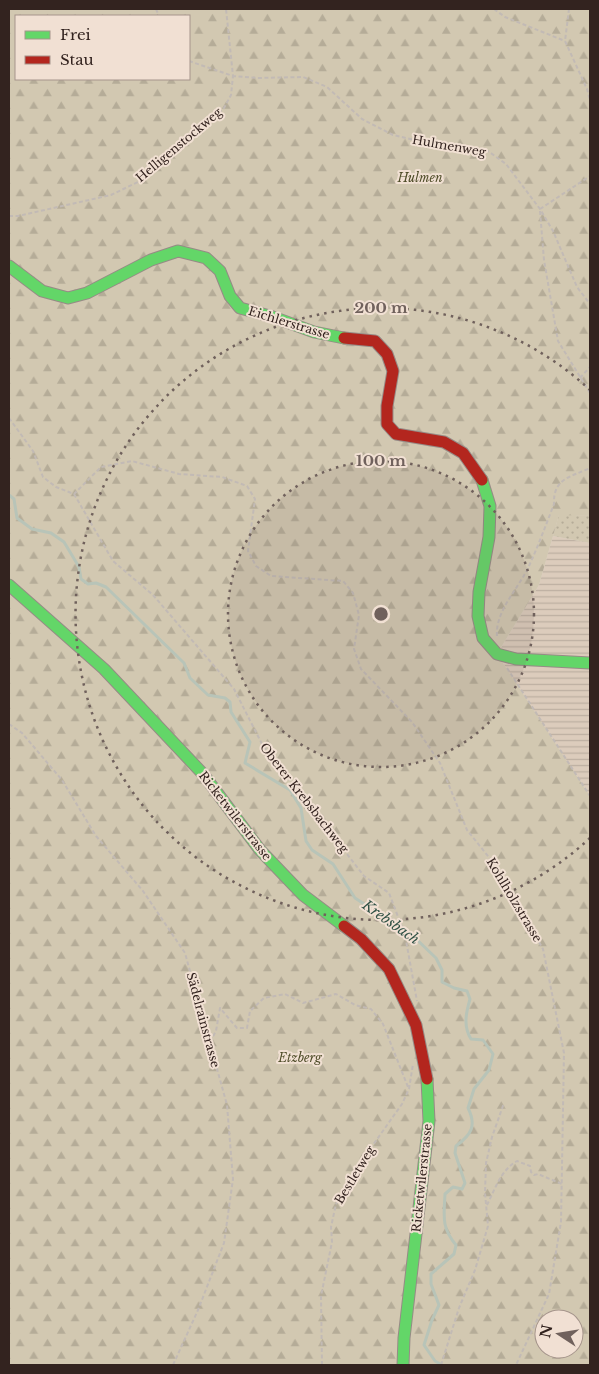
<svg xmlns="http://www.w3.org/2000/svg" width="599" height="1374" font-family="'Libre Baskerville',serif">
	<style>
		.farmland { fill: url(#farmland-rules) }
		.grass { fill: url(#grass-dots) }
		.forest { fill: url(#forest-firs); fill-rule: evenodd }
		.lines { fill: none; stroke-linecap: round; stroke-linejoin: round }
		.stream { stroke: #b8c4b8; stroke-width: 3 }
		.fast-casing { stroke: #968b86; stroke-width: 13 }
		.jam-casing { stroke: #968b86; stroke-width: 13 }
		.path { stroke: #c2bab5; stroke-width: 2; stroke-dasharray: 4 2.5; stroke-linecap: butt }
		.fast { stroke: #63d668; stroke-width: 11 }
		.jam { stroke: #b3261e; stroke-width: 11 }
		.ring { fill: none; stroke: #70615c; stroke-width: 2.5; stroke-dasharray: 2.5 5 }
		.labels { text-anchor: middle; stroke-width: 4; stroke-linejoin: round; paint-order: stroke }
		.street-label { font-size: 12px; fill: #33231f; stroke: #f1e0d3 }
		.park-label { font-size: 12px; font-style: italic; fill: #4e4c28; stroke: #f1e0d3 }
		.water-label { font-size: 14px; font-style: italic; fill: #305145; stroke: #f1e0d3 }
		.centre { fill: #70615c; stroke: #f1e0d3; stroke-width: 2.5 }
		.ring-label { font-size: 15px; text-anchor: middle; font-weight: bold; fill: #70615c; stroke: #f1e0d3; stroke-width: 4; stroke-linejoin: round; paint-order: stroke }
	</style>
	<defs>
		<pattern id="farmland-rules" width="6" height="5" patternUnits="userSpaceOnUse" patternTransform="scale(1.25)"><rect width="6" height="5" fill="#dcccbc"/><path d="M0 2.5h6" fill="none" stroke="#bdafa1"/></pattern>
		<pattern id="grass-dots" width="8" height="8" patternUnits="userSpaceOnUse" patternTransform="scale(1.25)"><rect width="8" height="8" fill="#d2c8b1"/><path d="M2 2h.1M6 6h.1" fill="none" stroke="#b5ac98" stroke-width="1.8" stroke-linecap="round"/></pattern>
		<pattern id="forest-firs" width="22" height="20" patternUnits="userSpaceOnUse" patternTransform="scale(1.25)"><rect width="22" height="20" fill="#d2c8b1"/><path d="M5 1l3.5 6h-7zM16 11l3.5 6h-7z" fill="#b5ac98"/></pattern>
	</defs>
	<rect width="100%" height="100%" fill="#e1d5cd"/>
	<path class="farmland" d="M553,536L590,543V796L497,654L539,585Z"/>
	<path class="grass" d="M559,514L590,516V543L553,536Z"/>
	<path class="forest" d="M9,9H590V516L559,515L539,585L497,654L590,796V1365H9ZM16,16H189V79H16ZM544,1319H574V1349H544Z"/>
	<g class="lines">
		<path class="stream" d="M9,495L14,499L17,518L32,529L51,533L64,542L79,567L81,579L88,584L96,583L106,587L184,663L190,678L208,695L225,698L230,702L231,712L250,742L245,763L290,790L301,808L306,841L312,850L333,864L355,898L413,936L436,958L442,970V982L454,988L467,991L470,999C466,1013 463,1026 471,1039L483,1040L493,1054L489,1070L474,1089L468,1108C477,1126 471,1135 456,1146L455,1153L465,1183L462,1189L453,1187L445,1194C444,1216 441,1227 456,1245L454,1254L431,1274V1284L439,1305L432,1320L424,1345L435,1361L442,1365"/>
		<g class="fast-casing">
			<path id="fast" d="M9,266L42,291L68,298L87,293L151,260L178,251L206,258L220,271L230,296L240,308L273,317L314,332L344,338
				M482,480L490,506L489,537L479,592L478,616L483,638L497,654L516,659L590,663
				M9,585L104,669L203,774L260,850L303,895L344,926
				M403,1365L404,1338L429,1121L427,1079"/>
		</g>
		<g class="jam-casing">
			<path id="jam" d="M344,338L375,341L387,354L393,371L387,406V424L396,434L444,442L463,453L482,480
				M344,926L361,939L389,969L416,1025L427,1079"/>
		</g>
		<path class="path" d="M156,9L159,16
			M494,9L505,17L565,41
			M569,9L565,41L587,89L590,100
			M189,61L233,76L257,78L303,77L327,87L362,119L393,135L432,144L488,151L506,164L540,209L553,231L577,287L590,304
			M540,209L590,176
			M540,211L544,260L558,341L590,393
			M9,216H18L111,195L144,179L224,108L231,95L233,76L226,9
			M580,378L590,367
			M9,418L33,451L43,477L56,487L74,494L101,467L132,461L179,474L222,477L247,486L255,499L248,551L256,566L271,576L343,581L353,593L359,615L354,649L361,669L412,722L440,763L467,830L496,866L543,949L564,1053L561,1222L549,1294L516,1365
			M74,494L113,561L153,595L234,689L262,744L364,876L389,893L405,935L417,1001
			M497,636C495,611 519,588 529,566C538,546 546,525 554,504C553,478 571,477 590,468
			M507,668L590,796
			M9,724L22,733L62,780L96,836L143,891L185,953L227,1105L233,1179L224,1243L198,1310L173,1365
			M210,1042L216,1031L220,1008L237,1028H247L250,1011L264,998L285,994L303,1003L336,994L355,1005L371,1009L383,1024L408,1087
			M487,1205C495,1189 501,1170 517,1161L530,1166L531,1172L534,1175L538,1174L562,1184
			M9,1218V1220
			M322,1365L321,1296L332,1242L331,1227L336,1204L363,1159L402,1104L409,1089L413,1064
			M441,1365L459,1308L475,1270L488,1226L485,1193L486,1163L492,1137L504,1103"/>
		<use href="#fast" class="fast"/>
		<use href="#jam" class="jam"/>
	</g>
	<circle cx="381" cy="614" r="153" fill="#70615c" fill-opacity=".12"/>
	<g class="ring">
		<circle cx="381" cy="614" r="153"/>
		<path d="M590 838A306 306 0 1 1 590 390"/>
	</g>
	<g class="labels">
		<g class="street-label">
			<text transform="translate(179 145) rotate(-40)" y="4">Helligenstockweg</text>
			<text transform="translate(449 146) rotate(10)" y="4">Hulmenweg</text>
			<text transform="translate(289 323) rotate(17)" y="4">Eichlerstrasse</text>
			<text transform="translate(304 798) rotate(52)" y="4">Oberer Krebsbachweg</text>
			<text transform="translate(235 816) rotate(52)" y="4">Ricketwilerstrasse</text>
			<text transform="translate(514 900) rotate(59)" y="4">Kohlholzstrasse</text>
			<text transform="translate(203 1020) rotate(75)" y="4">Sädelrainstrasse</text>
			<text transform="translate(355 1175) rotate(-59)" y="4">Bestletweg</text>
			<text transform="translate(422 1178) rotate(-84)" y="4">Ricketwilerstrasse</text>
		</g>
		<g class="park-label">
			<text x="420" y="182">Hulmen</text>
			<text x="300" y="1062">Etzberg</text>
		</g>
		<g class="water-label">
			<text transform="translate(391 922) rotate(35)" y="5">Krebsbach</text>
		</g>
	</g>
	<circle cx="381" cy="614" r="8" class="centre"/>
	<g class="ring-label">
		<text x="381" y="313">200 m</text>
		<text x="381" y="466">100 m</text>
	</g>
	<rect width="599" height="1374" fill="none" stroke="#33231f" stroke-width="20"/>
	<rect x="15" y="15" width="175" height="65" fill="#f1e0d3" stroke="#a5948b"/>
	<rect x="25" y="31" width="25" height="8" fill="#63d668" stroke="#a5948b"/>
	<text x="60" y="40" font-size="15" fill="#33231f">Frei</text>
	<rect x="25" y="56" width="25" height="8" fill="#b3261e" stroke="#a5948b"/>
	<text x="60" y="65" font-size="15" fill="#33231f">Stau</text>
	<g transform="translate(559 1334) rotate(282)"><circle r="24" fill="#f1e0d3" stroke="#a5948b"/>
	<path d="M0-4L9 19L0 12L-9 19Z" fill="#70615c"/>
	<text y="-8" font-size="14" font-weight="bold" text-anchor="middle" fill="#33231f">N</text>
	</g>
</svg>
